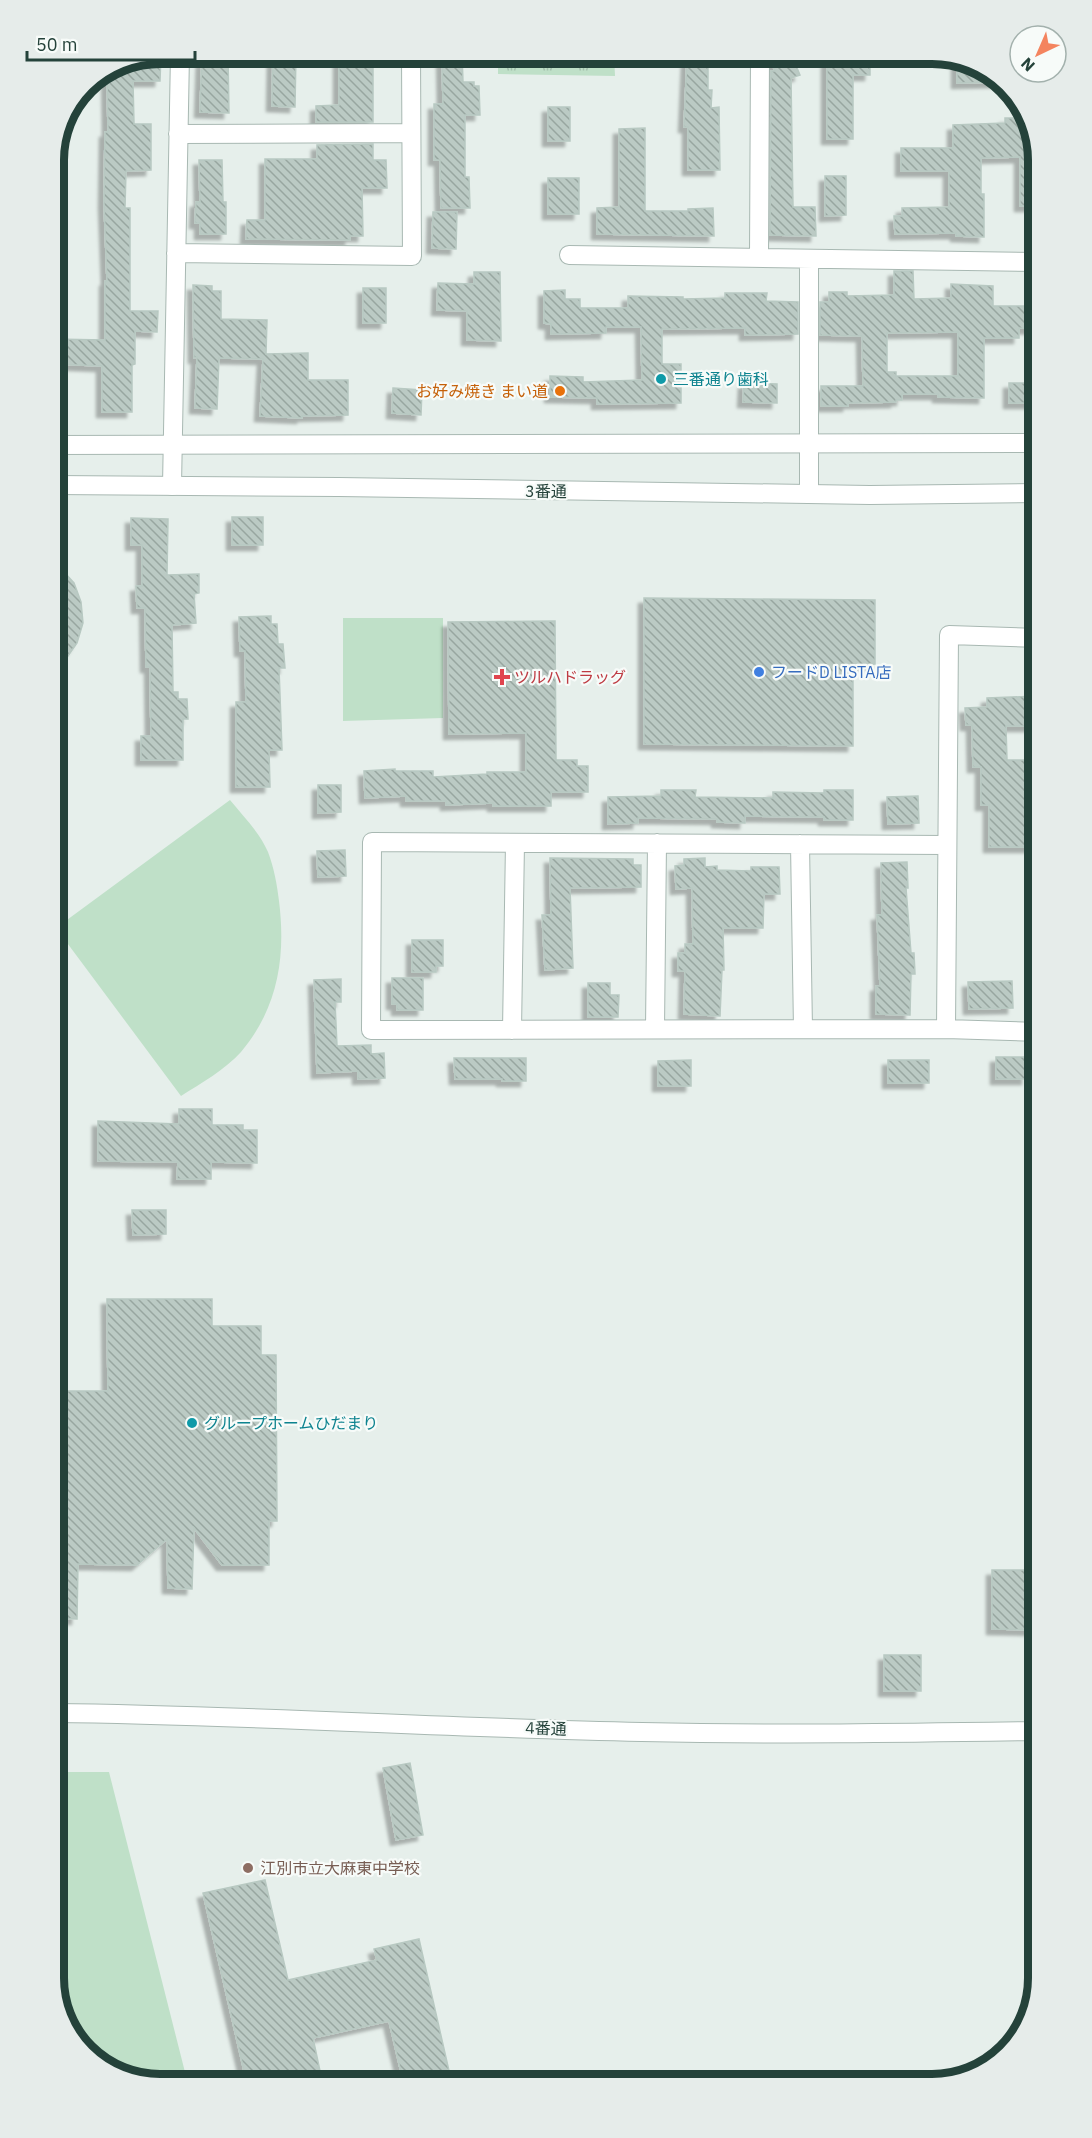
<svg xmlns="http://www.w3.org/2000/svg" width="1092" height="2138" font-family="'IBM Plex Sans','Noto Sans JP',sans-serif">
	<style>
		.grass { fill: #bfe0c8 }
		.park { fill: url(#park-tufts) }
		.building { fill: url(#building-back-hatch); stroke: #b8c9c2; stroke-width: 1.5; fill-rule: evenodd; filter: url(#shadow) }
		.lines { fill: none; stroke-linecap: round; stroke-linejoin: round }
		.minor-casing { stroke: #a8b8b2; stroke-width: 20 }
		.tertiary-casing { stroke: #a8b8b2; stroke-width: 20 }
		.minor { stroke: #fff; stroke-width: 18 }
		.tertiary { stroke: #fff; stroke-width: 18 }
		.culture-dot { fill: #0f9aa8; stroke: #f7fbf9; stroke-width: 2 }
		.food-dot { fill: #e8710a; stroke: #f7fbf9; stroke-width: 2 }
		.shop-dot { fill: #3f7fe0; stroke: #f7fbf9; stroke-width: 2 }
		.health-dot { fill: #e0444e; stroke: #f7fbf9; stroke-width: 2 }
		.education-dot { fill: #8d6e63; stroke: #f7fbf9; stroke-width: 2 }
		.labels { text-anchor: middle; stroke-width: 4.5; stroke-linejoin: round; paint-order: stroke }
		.culture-label { font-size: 16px; fill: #0d838f; stroke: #f7fbf9; text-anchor: start }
		.food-label { font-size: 16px; fill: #c56008; stroke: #f7fbf9; text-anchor: end }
		.street-label { font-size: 16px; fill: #24423a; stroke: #f7fbf9 }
		.shop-label { font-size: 16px; fill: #366cbe; stroke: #f7fbf9; text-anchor: start }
		.health-label { font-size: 16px; fill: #be3a42; stroke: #f7fbf9; text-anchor: start }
		.education-label { font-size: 16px; fill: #785e54; stroke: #f7fbf9; text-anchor: start }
		.rim { fill: none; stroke: #24423a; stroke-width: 8 }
	</style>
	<defs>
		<pattern id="park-tufts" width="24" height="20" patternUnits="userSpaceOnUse" patternTransform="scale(1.5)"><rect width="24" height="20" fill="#bfe0c8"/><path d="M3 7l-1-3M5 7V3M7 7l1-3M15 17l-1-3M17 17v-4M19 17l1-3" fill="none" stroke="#a4c1ad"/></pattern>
		<pattern id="building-back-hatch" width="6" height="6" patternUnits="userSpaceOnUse" patternTransform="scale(1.5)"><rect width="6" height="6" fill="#bbcac4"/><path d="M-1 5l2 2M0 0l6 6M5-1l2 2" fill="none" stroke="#98a6a0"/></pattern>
		<filter id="shadow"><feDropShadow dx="-5.5" dy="5.5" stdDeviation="1.5" flood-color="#0004"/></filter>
	</defs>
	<rect width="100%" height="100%" fill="#e6efeb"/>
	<path class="grass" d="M343,618H443V718L343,721Z
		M230,800C243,816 260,833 268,852C274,868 277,884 279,901C286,957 278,1008 241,1052C226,1069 200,1084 181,1096L56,928Z
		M54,1772H109L188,2084H154L96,2062L62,2018L54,1977Z"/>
	<path class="park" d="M498,54H614L615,76L498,74Z"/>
	<path class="building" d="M161,54L160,81H133L134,124H151V170L126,171L125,208H130V311H158L157,332L135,331V364L132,365V412H102V366L54,364V339L105,340V281H107L104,203L105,132H108L107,71L120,62Z
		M202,54L228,55L229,113L200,112Z
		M273,54H296L295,107L272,106Z
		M339,54H366V61H373V122H316V106L339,105Z
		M442,54H462L463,82H474V86H479L480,115H465V177H469L470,208H441L440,160H434V104H443Z
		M771,54H791L800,75L791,78L793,207H815L816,236L770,235L771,71H775L771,62Z
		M834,54H870V75H853V139H827V60H834Z
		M687,59L708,60V90H712L711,108L719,107L720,170H688V127H684Z
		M957,61L996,76L1001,82L957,83Z
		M548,107H570V141H548Z
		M1021,116H1027L1030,120L1038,161V206H1020V157L981,158V194H984V237L956,236V233L895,234L894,216H902V208L949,207V171H901V148H953V125L1005,123V118H1021Z
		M645,128V211H688V209L713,208L714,236L597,234V208L619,207V129Z
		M373,144V160H386L387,188H362L363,236H350V240L246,239L247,220H265V159H317V145Z
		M199,160H222L223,202H226V234H200V223H195L196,202H200Z
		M825,176H846V215L825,216Z
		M548,178H579V214H548Z
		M433,212H457L456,249L432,248Z
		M894,271H913L914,299L951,298V284L993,286V306H1038V329L1019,328V338H984V398L938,397V394H902V400H896V402L848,403V406H821V386H863L862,336L820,335V302H829V292H847V296L894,295ZM958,332V376H896V372H887V333Z
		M474,272H500L501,341L467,340V311L437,310L438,283L474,284Z
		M193,285L212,286V291H221V319L267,320L266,354L308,353V380H348V415L302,416V418L260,416L263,359L219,358L217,409L195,408L197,357L194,358Z
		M363,288H386V323H363Z
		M565,290V299H580V308H628V296L683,297V299L725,298V293H767L766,301L798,302V334L745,335V328L662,329V364H681V403L597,404V398L550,397V376L583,377V382L642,380L641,327H606V333L551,334V324L544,323V291Z
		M744,383L777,384V403L743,402Z
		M1009,383H1035V403H1009Z
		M393,388L422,390L421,415L392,413Z
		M232,517H263V545H232Z
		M131,518L168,519L167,575L199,574V593L194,594L196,623L172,625L173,692H178V699H187L188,719H183V760H141V736H151L150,667H146L145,608H137L136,586H142V545H131Z
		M54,561L74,583L81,602L83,623L77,643L54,676Z
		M644,598L875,600V664L853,665V746L644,744Z
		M271,616V624H277L278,644H283L285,668H279L282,750H269L270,787H236V702H246L245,651H240L239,617Z
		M555,621L556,760H577V766H588V792H551V806H493V803L446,805V801H406V796L365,798L364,771L395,769V771H433V777L487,774V772H526V733L449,734L448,622Z
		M1038,696V726H1006L1007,760H1038V847H989V805H981V767H973L972,725H966L965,708L987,707V698Z
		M318,785H341V812L318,813Z
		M661,790H696L695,797L773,798V792L824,793V790H853V820H824V817L745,816V823L717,822V819L638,818V823L608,824V797L661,796Z
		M918,796L919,823L888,824L887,797Z
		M345,850L346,876L318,877L317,851Z
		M550,858L633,859V865H641V887L570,888L573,968L545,970L542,915H551Z
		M705,858V867L717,866V870L751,871V867H779L780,894H764L763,928H723L724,970H722L720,1016L684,1014L685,971H678V953H685V944H693L692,888L676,889L675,866L684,865V859Z
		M907,862L908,888H906L911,953H914L915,974H911L910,1015L876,1014V986H880L877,915H882L881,863Z
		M412,940H443V966H436V972H412Z
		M392,978H423V1010H397V1004H392Z
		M341,979V1002H335L337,1046L371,1045V1054L384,1053L385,1078L358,1079V1071L317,1073L314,980Z
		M1012,981L1013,1008L969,1009L968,982Z
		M588,983H610V995H619L618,1017H588Z
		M996,1057H1027V1079H996Z
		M454,1058H526V1081H502V1079H455Z
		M691,1060V1086H658V1061Z
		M888,1060H929V1083H888Z
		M179,1109H212V1125H243V1130H257V1163L211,1162V1179H177L178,1162L98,1161V1121L179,1124Z
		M132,1210H166V1234L133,1235Z
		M107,1299H212V1326H261V1355H276L277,1521H269V1565H222L194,1528L192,1589L168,1588L167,1539L137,1565L78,1564L77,1619L54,1618V1391H108Z
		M992,1570H1038V1630L992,1629Z
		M884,1655H921V1691H884Z
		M410,1763L423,1835L396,1840L383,1768Z
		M265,1880L288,1980L377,1960L374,1949L419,1939L452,2084H421L419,2078L403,2081L389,2021L313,2038L320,2071L297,2076L298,2084H247L203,1893Z"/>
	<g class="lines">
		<g class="minor-casing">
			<path id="minor" d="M178,134L411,133
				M176,253L412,256L411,54
				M569,255L1038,262
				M759,258L760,54
				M172,486L180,54
				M809,494V259
				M800,844L803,1029
				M947,845L372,842L371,1030L946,1029L1038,1032
				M655,1029L657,843
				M946,1029L949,635L1038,638
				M512,1030L515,843"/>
		</g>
		<g class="tertiary-casing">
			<path id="tertiary" d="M54,445L1038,443
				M54,485L339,487L870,495L1038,493
				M54,1713C250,1715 446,1728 642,1732C774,1735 906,1733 1038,1731"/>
		</g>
		<use href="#minor" class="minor"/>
		<use href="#tertiary" class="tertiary"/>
	</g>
	<g class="culture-dot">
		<circle cx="661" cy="379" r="6"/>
		<circle cx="192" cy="1423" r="6"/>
	</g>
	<circle class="food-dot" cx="560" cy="391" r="6"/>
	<circle class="shop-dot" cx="759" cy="672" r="6"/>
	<path class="health-dot" d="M499 668h6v6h6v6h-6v6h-6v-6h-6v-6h6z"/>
	<circle class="education-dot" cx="248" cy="1868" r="6"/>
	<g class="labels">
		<g class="culture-label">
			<text x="673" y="385">三番通り歯科</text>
			<text x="204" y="1429">グループホームひだまり</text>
		</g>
		<g class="food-label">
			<text x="548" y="397">お好み焼き まい道</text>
		</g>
		<g class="street-label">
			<text transform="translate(546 491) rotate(1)" y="6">3番通</text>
			<text transform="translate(546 1728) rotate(2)" y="6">4番通</text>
		</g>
		<g class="shop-label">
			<text x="771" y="678">フードD LISTA店</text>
		</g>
		<g class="health-label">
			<text x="514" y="683">ツルハドラッグ</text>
		</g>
		<g class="education-label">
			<text x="260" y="1874">江別市立大麻東中学校</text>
		</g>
	</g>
	<path d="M0 0H1092V2138H0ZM160 64H932A96 96 0 0 1 1028 160V1978A96 96 0 0 1 932 2074H160A96 96 0 0 1 64 1978V160A96 96 0 0 1 160 64Z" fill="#e6ecea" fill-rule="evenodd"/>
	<path class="rim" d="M160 64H932A96 96 0 0 1 1028 160V1978A96 96 0 0 1 932 2074H160A96 96 0 0 1 64 1978V160A96 96 0 0 1 160 64Z"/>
	<g transform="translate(1038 54) rotate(224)"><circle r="28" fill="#f7fbf9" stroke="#a3b1ad" stroke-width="1.5"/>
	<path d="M0-4.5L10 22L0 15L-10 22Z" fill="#f4845f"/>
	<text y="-9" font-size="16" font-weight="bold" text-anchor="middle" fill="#24423a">N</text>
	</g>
	<path d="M27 51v9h168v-9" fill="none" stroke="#24423a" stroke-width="3"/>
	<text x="36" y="51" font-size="18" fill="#24423a" stroke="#f7fbf9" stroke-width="4.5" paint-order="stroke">50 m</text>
</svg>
